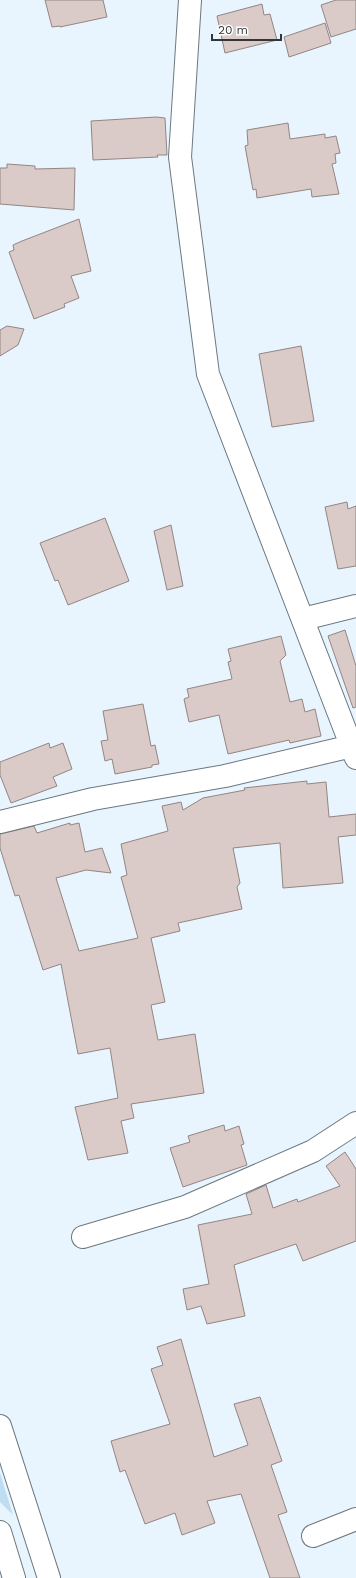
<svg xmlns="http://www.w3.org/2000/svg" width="356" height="1578" font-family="'Work Sans',sans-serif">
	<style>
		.green { fill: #beddf2 }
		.building { fill: #dacbc8; stroke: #938582 }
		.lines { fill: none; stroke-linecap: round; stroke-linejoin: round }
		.minor-casing { stroke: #6c787f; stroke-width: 24 }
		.minor { stroke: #fff; stroke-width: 22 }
	</style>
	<rect width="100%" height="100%" fill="#e9f5fe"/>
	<path class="green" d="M0,1473L13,1515L0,1502Z"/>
	<path class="building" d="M45,0H103L107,17L60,27V26L52,27Z
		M336,0H356V29L331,37L321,5Z
		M262,4L264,15L270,14L277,40L225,53L217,16Z
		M325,23L331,43L289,57L284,37Z
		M156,117L165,118L167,155H157L158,157L93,160L91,121Z
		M288,123L290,139L325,134V138L336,136L340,153L335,154L336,163L332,164L339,194L312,197L311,189L257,198L256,189L253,190L245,146L248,145L247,130Z
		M7,164L35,166V169L75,168L74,210L0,204V168H7Z
		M79,219L91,271L71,276L79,298L64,304L65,307L34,319L9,252L14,250L13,245L22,241Z
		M7,326L24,329L18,345L0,356V330Z
		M301,346L314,421L272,427L259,354Z
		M347,502L348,509L356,506V566L338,569L325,507Z
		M105,518L129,581L68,605L58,580L55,581L40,543Z
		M171,525L183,586L167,590L154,531Z
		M345,630L356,666V707L353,708L328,636Z
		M281,636L286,655L280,661L290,702L302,699L305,712L315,709L321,736L290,743L289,740L228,754L219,715L189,722L184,699L189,697L187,689L232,679L228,662L231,661L228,649Z
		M143,704L151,746L155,745L159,764L152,765V767L115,774L112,759L105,761L101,741L108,740L103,711Z
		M49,743L50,748L63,743L72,769L53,777L57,786L11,803L0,775V762Z
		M307,781V784L326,782L329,817L356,814V835L338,837L343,883L283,888L280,843L233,848L240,883L237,887L242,909L178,923L180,931L151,938L165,1002L151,1005L158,1040L195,1034L204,1093L131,1104L134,1118L121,1121L128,1153L88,1160L75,1107L118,1098L110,1048L78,1054L61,964L43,970L19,895L15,896L0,848V834L34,826L37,833L70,823V825L79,823L85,852L102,848L111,873L86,870L56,878L79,951L138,938L121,877L127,875L121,844L168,831L162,806L181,802L183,810L203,798L245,790L244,788Z
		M224,1125L225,1131L239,1126L244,1144L241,1145L247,1165L183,1187L170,1148L190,1142L188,1136Z
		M345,1152L356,1169V1241L303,1261L296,1244L234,1265L245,1316L207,1324L201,1306L187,1310L183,1289L209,1284L198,1225L252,1214L246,1194L266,1185L273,1208L297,1199L298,1202L340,1186L326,1166Z
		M181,1339L214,1457L248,1445L234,1404L260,1397L282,1461L271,1465L287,1512L278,1515L300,1578H270L241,1494L207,1501L215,1523L182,1535L175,1513L145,1524L125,1470L120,1472L111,1441L170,1424L151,1369L163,1365L157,1347Z"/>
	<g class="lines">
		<g class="minor-casing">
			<path id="minor" d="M190,0L180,157L208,374L356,758
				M303,619L356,606
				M0,822L93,799L225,776L352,746
				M83,1237L185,1207L313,1151L356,1123
				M0,1426L49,1578
				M0,1532L14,1578
				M313,1536L356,1519"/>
		</g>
		<use href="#minor" class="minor"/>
	</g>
	<path d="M212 34v6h69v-6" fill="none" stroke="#313639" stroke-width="2"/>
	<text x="218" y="34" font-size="12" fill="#313639" stroke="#ffffff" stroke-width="3" paint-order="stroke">20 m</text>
</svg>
